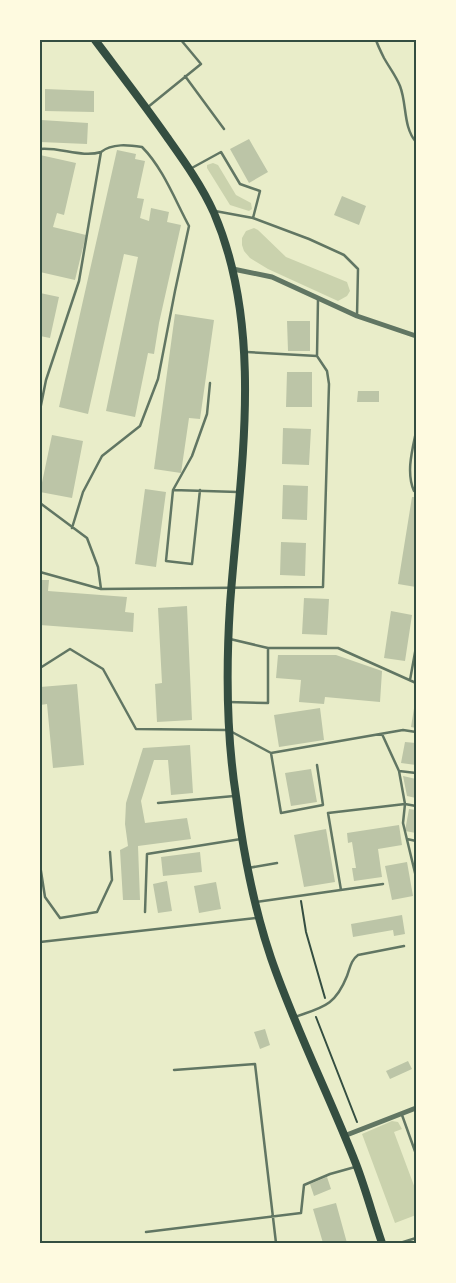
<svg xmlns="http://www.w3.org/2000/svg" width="456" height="1283" font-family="'Libre Baskerville',serif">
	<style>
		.green { fill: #cad2ad }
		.building { fill: #bcc5a7 }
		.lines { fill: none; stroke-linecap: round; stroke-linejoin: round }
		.path { stroke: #344e41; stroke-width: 2 }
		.service { stroke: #617663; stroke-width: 2.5 }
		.minor { stroke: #617663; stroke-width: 5 }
		.secondary { stroke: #344e41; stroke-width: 8 }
		.neatline { fill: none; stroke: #344e41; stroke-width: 2 }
	</style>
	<rect width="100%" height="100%" fill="#e9edc9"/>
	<path class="green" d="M213,163L218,165L236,195L251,203L252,209L249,211L230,205L207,168V165Z
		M254,228L258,230L286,257L347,282L350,291L347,296L338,301L268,269L250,258L244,251L242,245V238L246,231Z
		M392,1121L398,1122L402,1129L394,1132L416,1191V1215L395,1223L362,1134Z"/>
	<path class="building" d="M45,89L94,91V112L45,111Z
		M41,120L88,123L87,144L40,142Z
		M249,139L268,172L249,183L230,149Z
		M117,150L136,154L135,159L145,161L137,198L144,199L140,218L149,221L151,208L169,212L167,222L181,225L159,323L154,354L148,353L135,417L106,411L138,257L124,254L88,414L59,407Z
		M40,155L76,163L64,215L57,213L53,227L86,235L75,280L40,272Z
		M342,196L366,206L359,225L334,215Z
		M40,293L59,297L50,338L40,336Z
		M175,314L214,320L200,419L189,418L181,473L154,469Z
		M287,321H310V351H288Z
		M287,372H312V407H286Z
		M358,391H379V402H357Z
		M283,428L311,429L309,465L282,464Z
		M52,435L83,441L72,498L40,492Z
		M283,485L308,486L307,520L282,519Z
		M145,489L166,492L156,567L135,564Z
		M412,497H416V587L398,584Z
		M281,542L306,543L305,576L280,575Z
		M40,580H49L48,591L127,597L125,612L134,613L133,632L40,625Z
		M304,598L329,599L327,635L302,634Z
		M187,606L192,720L157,722L155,684L162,683L158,608Z
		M391,611L412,615L405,661L384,658Z
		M278,655H336L382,671L380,702L325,697L324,704L299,702L301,680L276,678Z
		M77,684L84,765L53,768L47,704L40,705V687Z
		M415,702L416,703V728L411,727Z
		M320,708L324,740L279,747L274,715Z
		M405,742L416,743V765L401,763Z
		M190,745L193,793L171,795L168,760H154L141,801L145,823L187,818L191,839L138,846L140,900H123L120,850L128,846L125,824L126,803L143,748Z
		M311,769L317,802L291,806L285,773Z
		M403,776L416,779V798L407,796Z
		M409,809L416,810V833L405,831Z
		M399,825L402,845L378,849L382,877L354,881L352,868H356L352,842L348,843L347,833Z
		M326,829L335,882L304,887L294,835Z
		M200,852L202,872L163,876L161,857Z
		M407,862L413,896L392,900L385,866Z
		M167,881L172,911L158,913L153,884Z
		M216,882L221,909L199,913L194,886Z
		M402,915L405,934L394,936L393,930L353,937L351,924Z
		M265,1029L270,1045L260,1049L254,1032Z
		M408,1061L412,1069L390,1079L386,1071Z
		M327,1177L331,1189L314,1196L310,1184Z
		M336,1203L347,1243H323L313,1209Z"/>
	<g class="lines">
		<path class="path" d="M301,901L306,932L325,998
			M316,1017L357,1122"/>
		<path class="service" d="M376,40C378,46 381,52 384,58C389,67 396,76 400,86C407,104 403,127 416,142
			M185,76L224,129
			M148,107L201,64L181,40
			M40,149C60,147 82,158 101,152
			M190,169L221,152L240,184L260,191L253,218
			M215,211L253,218L309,239L344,255L358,269L357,316
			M247,352L317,356
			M40,410L46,380L79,281L101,152C112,143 129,145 142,147C163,168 175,200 189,226L175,291L158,379L140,426L102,456L83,492L72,528
			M416,432C412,451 406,473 414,491L416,492
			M173,490L238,492
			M200,490L192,564L166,561L173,490L192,456L207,414L210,383
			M40,503L87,538L98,567L101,589
			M40,572L101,589L323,587L329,384L327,371L317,356L318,299
			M230,639L268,648H338L416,683
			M40,668L70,649L103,669L136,729L227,730
			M410,680L416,647
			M228,702L268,703V648
			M232,732L271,753L281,813L323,805L317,765
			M382,734L399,771L405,804L403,823L416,877
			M271,753L403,730L416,732
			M399,771L416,773
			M158,803L234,796
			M407,839L416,841
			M40,865L45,897L60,918L97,912L112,880L110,852
			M248,868L277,863
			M341,890L328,813L405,804L416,806
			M256,902L383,884
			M145,912L147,854L241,839
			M40,942L257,918
			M295,1017C323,1007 335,1006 347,976C350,968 351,960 358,955L404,946
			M174,1070L255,1064L276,1243
			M402,1115L416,1154
			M146,1232L301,1213L304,1185L330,1174L355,1167
			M400,1243L416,1238"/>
		<path class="minor" d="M233,269L272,277L357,316L416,336
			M344,1136L416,1108"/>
		<path class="secondary" d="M95,40C119,72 144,104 167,137C184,161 202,186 214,213C266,334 239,478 230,605C226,669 226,732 236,796C243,851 253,905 271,958C295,1028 329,1095 356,1164C366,1190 373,1217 382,1243"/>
	</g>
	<rect width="456" height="1283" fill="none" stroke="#fefae0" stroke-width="82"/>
	<rect x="41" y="41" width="374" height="1201" class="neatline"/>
</svg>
